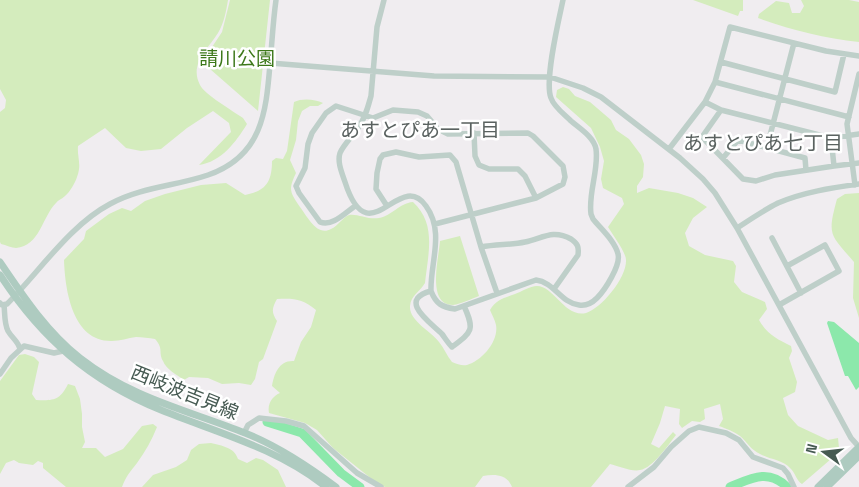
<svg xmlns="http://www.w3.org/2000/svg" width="859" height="487" font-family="'Space Grotesk','Noto Sans JP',sans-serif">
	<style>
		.green { fill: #d4ecbd }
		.water { fill: #8ce8ab }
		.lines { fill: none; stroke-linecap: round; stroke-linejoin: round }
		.river { stroke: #8ce8ab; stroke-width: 9 }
		.minor { stroke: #becfc9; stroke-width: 5.5 }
		.major { stroke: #aecbc0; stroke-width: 7 }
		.labels { text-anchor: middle; stroke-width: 5; stroke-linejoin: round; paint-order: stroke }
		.park-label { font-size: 19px; fill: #3d781a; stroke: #fff }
		.street-label { font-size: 19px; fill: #465a52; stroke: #fff }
		.neighbourhood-label { font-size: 20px; fill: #5a6260; stroke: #fff }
	</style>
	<rect width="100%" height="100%" fill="#f0edf0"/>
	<path class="green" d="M0,0H228C226,12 224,23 218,33C208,49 189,64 200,85C204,94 233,111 243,118L247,124C236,142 221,162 199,165L231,132L229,123L213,111L187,128L161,149L141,151L126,148L105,128L78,146C77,158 82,164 77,177C75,183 70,192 65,196C62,199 58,200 56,203C42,217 40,246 16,248C12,248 6,245 1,244L0,242V112L5,108L6,100L0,89Z
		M230,0H270L258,111L202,62L222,32Z
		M693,0H743V11H740L738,16Z
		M801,0H849L859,2V42C824,38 791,30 758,18L759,14L776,1L789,3L792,13H800L804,6Z
		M563,87L569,89L575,96L590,102L611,120L616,130L629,139L641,155L644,164L643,177L637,186V193L649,188L678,193L693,198L707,207L693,218L685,233L689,246L705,255L733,261L736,266L734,282L742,292L765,302L767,309L759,320C767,334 777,339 791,346L792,351L789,358L797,382L795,392L783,398L788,415L798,426L828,440L838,438L839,448L831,459L802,484C796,480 796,474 791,469C782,459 770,460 760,454C751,450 747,442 740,436C733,431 727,429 719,426L723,419L720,404L704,409L705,419L700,422L692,421L682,428L679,424L680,409L665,406L660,423L651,444L659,448L673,432L676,435C668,445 653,468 640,470C632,472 618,466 610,464L591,487H512C507,474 495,474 483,476L475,487H385L378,484L333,448L317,430L305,423L269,413C267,403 273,396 280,393L272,386C274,374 279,360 294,361L301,342L311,327L316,310C303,299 294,298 277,299C272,308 271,312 277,321L263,359L259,362L255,379L251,385L239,383L222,384L208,378L189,377L184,380C177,375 166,369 163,361C158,352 164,349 155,339C149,338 142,337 136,337C128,338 120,341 112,341C73,342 65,291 64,260L84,239L86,231L109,214L122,208L131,211L145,201L165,194L201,185L226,183L245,195C265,191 272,183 272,161L276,158L283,159L287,151L294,102C302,98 315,99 323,103L318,106H310L302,111L298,121L296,140L290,160L296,173C288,190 290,192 300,207C307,216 317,237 331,229C338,226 342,218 349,215C356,213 369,220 379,218C392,216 399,203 413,202C437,224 428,254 425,283C420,292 411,295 410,306C409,321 431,331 439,342C444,348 447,356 452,362C457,364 462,366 467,365C482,361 499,341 496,325C495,320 492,315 490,310C496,300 504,298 515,294C521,292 530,286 537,286C554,286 565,318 586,313C602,308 627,277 626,260C626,252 612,234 608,227L624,204L622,198L603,188L601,179L604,161L600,147L591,128L556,97L557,90Z
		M859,193V318L853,298L854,262C830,234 827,236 837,199L845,194Z
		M460,236L479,296C471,299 461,304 453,305C426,305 439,257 440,241Z
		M25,354L34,357L39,362L32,394L36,400C54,401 60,400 68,384L75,386L80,399L82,414V427L85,442L82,448H96L105,457L123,449L142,426L153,424L157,427C152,440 145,452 137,463C130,472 126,476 122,487H66L43,468V463L38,461L33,465L19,463L14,460L6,463L0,474V381L19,355Z
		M211,443C222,446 234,447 238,459L247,463L256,458L263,460L278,470L286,487H142L153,475L176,467L187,460L191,450L199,444Z"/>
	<path class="water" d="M828,321L834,322L859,343V387L856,390L848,376H845L827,323Z"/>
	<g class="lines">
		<path class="river" d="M267,422L302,433L341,473L360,487
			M730,487C750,479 768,468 787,487"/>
		<path class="minor" d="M384,0L377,27L371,96C368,107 365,119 358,128C353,136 344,144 340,153C337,162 342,173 345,182C369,257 399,168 426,206C445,232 430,263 431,291C436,304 442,307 455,309L536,280C554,282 561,303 579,305C585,306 592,303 597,298C605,290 621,265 618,254C615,241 601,229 593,219L591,214C588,193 599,170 596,149C594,137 579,128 571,121C564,114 554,107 551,98C544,81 559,19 563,0
			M721,62L835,92L844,54
			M270,63L434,76L550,77L583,88L601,97L680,158L703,179L715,193L737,228L851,438L859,447
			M715,82L849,117
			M705,102L721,110L831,138L859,134
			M721,110L702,137L743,179L756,181L775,175L834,166L831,138
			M474,133L475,156L479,165L489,169H518L525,176L536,198
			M767,147L794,43
			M669,149L705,102L715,82L730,27L826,51L859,56
			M723,158L738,140L805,158L806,170
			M834,166L859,163
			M855,185L847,124L859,74
			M355,206C345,213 332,227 320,222L299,193L296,186L305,168L308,144L312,133L326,113L336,106L373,118L393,110L418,112L427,116L438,129L448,134L528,133L533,136L563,166L565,177L563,184L536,198L435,224
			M387,206L376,189L377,173L380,159L383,155L396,152L419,157L450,155L456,162L481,247L497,293
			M737,228C751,219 764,210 778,203C804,192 831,188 859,184
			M772,238L801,293
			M481,247C496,244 511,245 525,242C543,238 553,229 571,239C578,244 579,247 578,255L554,289
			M431,291C397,300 430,322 442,334C445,338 448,343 452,347C472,332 475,330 464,306
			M0,303L2,305L7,304C39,272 70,225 110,204C141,187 176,186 208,175C262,156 266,113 270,64C272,43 273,21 276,0
			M4,305C5,313 4,323 8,331C12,338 18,341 20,349
			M779,305L839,271L825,245L787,266
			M0,374L11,358L24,346L54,353L63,351
			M244,433L248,425L259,418L286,421L304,426L357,473L381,487
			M628,487L654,467L671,447L689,431L699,427L726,433L739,440L753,457L783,468L788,474L794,487"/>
		<path class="major" d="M0,262C23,296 47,332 80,358C131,398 187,410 245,433C278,446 308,466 336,487
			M0,275C41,338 90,381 161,410C218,433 277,448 326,487
			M818,487L859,447
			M827,487L859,456"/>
	</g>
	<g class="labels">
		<g class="park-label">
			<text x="237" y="65">請川公園</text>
		</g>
		<g class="street-label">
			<text transform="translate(185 392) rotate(22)" y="7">西岐波吉見線</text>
		</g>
		<g class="neighbourhood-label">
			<text x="420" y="137">あすとぴあ一丁目</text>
			<text x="763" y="150">あすとぴあ七丁目</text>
		</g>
	</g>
	<g transform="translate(824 452) rotate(285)" stroke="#ffffff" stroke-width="4" paint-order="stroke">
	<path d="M0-4L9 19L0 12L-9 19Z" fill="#465a52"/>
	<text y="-8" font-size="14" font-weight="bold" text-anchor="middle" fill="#465a52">N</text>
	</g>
</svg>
